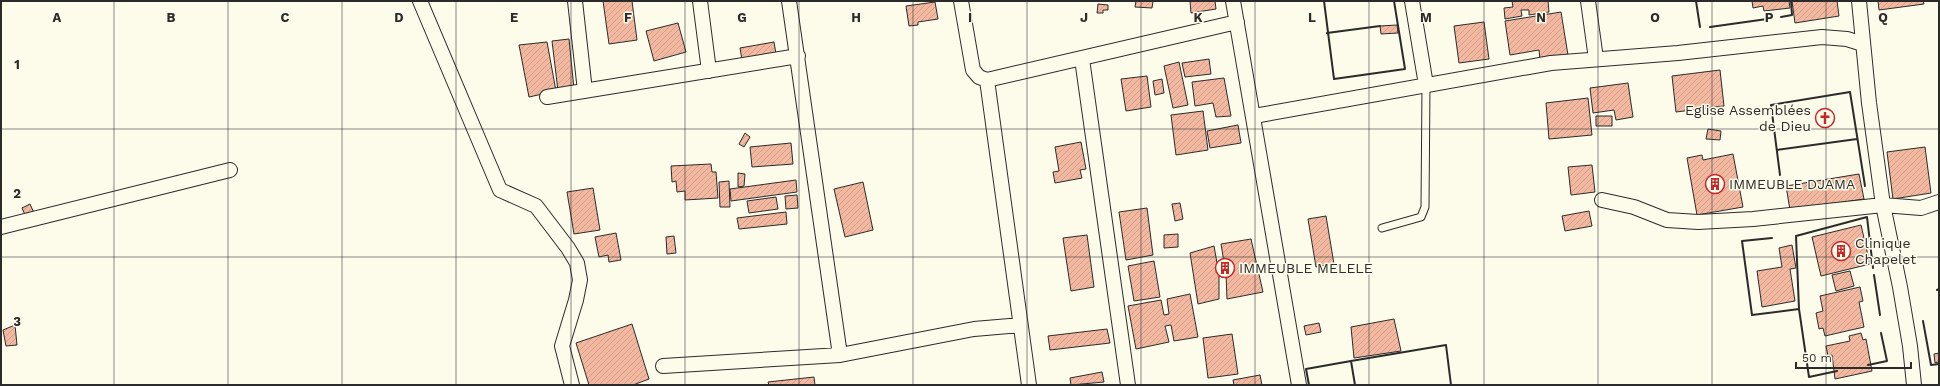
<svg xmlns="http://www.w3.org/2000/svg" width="1940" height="386" font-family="'Work Sans',sans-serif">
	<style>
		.building { fill: url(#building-hatch); stroke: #2b2b2b }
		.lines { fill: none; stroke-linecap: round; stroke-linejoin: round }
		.service-casing { stroke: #2b2b2b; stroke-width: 9 }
		.minor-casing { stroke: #2b2b2b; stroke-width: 16 }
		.service { stroke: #fdfbea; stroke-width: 7 }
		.minor { stroke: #fdfbea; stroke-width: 14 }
		.wall { stroke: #2b2b2b; stroke-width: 2 }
		.grid { fill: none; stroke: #2b2b2b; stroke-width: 1; stroke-opacity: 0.55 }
		.labels { text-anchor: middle; stroke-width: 3; stroke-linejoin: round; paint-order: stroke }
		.poi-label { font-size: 14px; fill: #2b2b2b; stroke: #fdfbea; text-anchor: start }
		.grid-label { font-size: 13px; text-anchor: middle; font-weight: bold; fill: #2b2b2b; stroke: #fdfbea; stroke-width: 3; stroke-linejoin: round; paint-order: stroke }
	</style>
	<defs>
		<pattern id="building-hatch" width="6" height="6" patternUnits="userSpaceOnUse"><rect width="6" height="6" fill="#f2b8a0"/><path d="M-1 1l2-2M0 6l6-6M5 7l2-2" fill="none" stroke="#d09e8a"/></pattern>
	</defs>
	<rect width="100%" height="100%" fill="#fdfbea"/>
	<path class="building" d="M603,1H632L637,40L609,44Z
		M1136,1H1153L1152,8L1135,7Z
		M1190,1H1215L1216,9L1191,13Z
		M1512,1H1548L1549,12L1529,15V10H1521L1522,16L1505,19L1504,8L1513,7Z
		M1752,1H1789L1790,8L1764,11L1763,6L1753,8Z
		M1792,1H1837L1839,16L1795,23Z
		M1878,1H1923L1924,4L1879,10Z
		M935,2L938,19L918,22V25L909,26L906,6Z
		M1098,4L1108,5V10H1103V13H1097Z
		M1561,12L1568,55L1540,59L1539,50L1510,55L1505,21Z
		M1484,22L1489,59L1459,63L1454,26Z
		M678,23L686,52L654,61L646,31Z
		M1397,25L1398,33L1381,34L1380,26Z
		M569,39L574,89L558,91L552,41Z
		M547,42L556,91L529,97L519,45Z
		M774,42L776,54L742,60L740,48Z
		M1209,59L1211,74L1185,77L1182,63Z
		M1179,62L1188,105L1173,108L1164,66Z
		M1720,70L1724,106L1676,112L1672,76Z
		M1147,76L1151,107L1126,111L1121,79Z
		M1224,78L1231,116L1216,117L1213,103L1195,106L1192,82Z
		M1162,79L1164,93L1155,95L1153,81Z
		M1628,83L1633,117L1616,120L1614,110L1593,113L1590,88Z
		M1588,98L1592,135L1549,139L1546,103Z
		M1203,111L1208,150L1176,155L1171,115Z
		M1596,116H1612V126H1596Z
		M1238,125L1241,143L1210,148L1207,131Z
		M1708,129L1721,131L1720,140L1706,139Z
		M745,133L750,137L744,147L739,144Z
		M1081,142L1086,169L1080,170L1082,178L1055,183L1053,172L1059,171L1055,147Z
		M791,143L793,164L752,167L750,147Z
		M1925,147L1931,193L1893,199L1887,152Z
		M1733,154L1743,207L1697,215L1687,158L1702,155L1703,160Z
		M711,164L712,172H716L718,198L685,200V191L677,192L676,181L672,182L671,166Z
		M1592,165L1595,192L1571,195L1568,167Z
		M738,173L745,174L744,186L738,187Z
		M1859,174L1864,199L1790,210L1786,186Z
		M796,180L797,192L731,201L730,189Z
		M729,181L730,207H720L719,182Z
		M863,182L873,230L845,237L834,189Z
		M593,188L600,230L574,234L567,192Z
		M797,195L798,208L786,209L785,196Z
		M776,197L778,209L749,213L747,201Z
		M1180,203L1183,219L1175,221L1172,204Z
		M30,204L34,213L26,217L22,208Z
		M1147,208L1153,255L1126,260L1119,212Z
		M1589,211L1592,226L1565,231L1562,216Z
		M786,212L787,224L739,229L737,218Z
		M1326,216L1334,264L1316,267L1308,219Z
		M1861,225L1870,264L1821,276L1812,237Z
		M616,233L621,260L609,262L608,255L599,257L595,237Z
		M1178,234V247L1164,248V235Z
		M1087,235L1094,287L1071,291L1063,238Z
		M674,236L676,253L667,254L666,237Z
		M1251,239L1263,292L1227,299L1226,274L1219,276V299L1198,304L1190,253L1214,246L1217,263L1224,262L1221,244Z
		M1792,245L1796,268L1790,269L1795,301L1762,307L1757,271L1782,267L1779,248Z
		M1154,261L1160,297L1134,301L1128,266Z
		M1850,271L1854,286L1836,291L1832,275Z
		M1860,287L1863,301L1859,302L1864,327L1825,336L1823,328L1819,329L1816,313L1823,311L1820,296Z
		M1190,294L1198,337L1174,341L1171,325L1165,326L1169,342L1136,349L1128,306L1161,300L1164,315L1169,314L1167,299Z
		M1394,319L1401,351L1354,358L1351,327Z
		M1319,323L1321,332L1306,335L1304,326Z
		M632,324L649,379L633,385H589L576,343Z
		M15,325L17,345L6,346L3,330Z
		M1107,329L1110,343L1050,350L1048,336Z
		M1861,333L1863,340L1866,339L1872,371L1835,379L1832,355L1828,356L1826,346L1850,341L1849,336Z
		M1232,334L1238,374L1208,378L1203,338Z
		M1939,353V362L1935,363L1934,354Z
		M1102,372L1104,382L1071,385L1070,378Z
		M1260,375L1262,385H1234L1233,380Z
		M814,377L815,385H769L768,382Z"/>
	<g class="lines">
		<g class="service-casing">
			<path id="service" d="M1382,228L1421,217L1425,207L1426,85"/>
		</g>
		<g class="minor-casing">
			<path id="minor" d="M420,1L500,190L536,206L568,248L577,263L580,280L576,300L562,346L572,385
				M575,1L585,91
				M700,1L709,71
				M789,1L840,355
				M961,1L973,70L979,77L987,80L1237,22
				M1233,1L1299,385
				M1412,1L1426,85
				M1588,1L1596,59
				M1859,1L1869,103L1883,205L1900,287L1910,346L1914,385
				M1082,59L1128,385
				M987,80L1029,385
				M547,97L798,56
				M1254,116L1551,63L1678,53L1822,37L1847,39L1863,44
				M1602,200L1634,207L1667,220L1698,222L1753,219L1883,205L1921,208L1939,202
				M1,227L230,170
				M663,366L840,355L974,329L1020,325"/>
		</g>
		<use href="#service" class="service"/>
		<use href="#minor" class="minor"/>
		<path class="wall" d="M1324,1L1334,79L1405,69L1394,1
			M1696,1L1700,27
			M1781,17L1792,15L1791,1
			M1710,27L1767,19
			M1327,33L1380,26
			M1777,150L1857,139
			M1780,175L1771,105L1850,92L1865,186
			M1772,238L1742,241L1752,315L1799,309
			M1874,275L1880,315
			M1937,290L1939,289
			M1923,321L1931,365L1939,364
			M1868,365L1887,361L1881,333
			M1837,371L1809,377L1799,309L1796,236L1867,217L1873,268
			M1309,385L1306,369L1351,361
			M1355,385L1351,361L1446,345L1451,385"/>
	</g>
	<path class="grid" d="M114,1V385M228,1V385M342,1V385M456,1V385M571,1V385M685,1V385M799,1V385M913,1V385M1027,1V385M1141,1V385M1255,1V385M1369,1V385M1484,1V385M1598,1V385M1712,1V385M1826,1V385M1,129H1939M1,257H1939"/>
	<defs>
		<g id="church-ring" transform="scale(1)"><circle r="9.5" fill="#fdfbea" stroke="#c62828" stroke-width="1.5"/><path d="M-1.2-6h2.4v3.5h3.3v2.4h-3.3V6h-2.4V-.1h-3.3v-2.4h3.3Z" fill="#c62828"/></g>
		<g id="building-ring" transform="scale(1)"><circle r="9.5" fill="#fdfbea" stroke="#c62828" stroke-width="1.5"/><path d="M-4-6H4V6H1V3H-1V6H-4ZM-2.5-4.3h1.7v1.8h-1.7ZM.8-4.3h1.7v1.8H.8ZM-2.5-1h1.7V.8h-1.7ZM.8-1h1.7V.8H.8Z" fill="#c62828"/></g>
	</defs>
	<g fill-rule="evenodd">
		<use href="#church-ring" x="1825" y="118"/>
		<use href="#building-ring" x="1715" y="184"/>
		<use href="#building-ring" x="1841" y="251"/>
		<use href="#building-ring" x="1225" y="268"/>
	</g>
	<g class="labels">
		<g class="poi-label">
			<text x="1811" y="115" text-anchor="end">Eglise Assemblées<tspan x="1811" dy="16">de Dieu</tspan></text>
			<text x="1729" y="189">IMMEUBLE DJAMA</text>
			<text x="1855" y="248">Clinique<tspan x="1855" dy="16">Chapelet</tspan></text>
			<text x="1239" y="273">IMMEUBLE MELELE</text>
		</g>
	</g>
	<g class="grid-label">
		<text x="57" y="22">A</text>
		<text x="171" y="22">B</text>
		<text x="285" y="22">C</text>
		<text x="399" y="22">D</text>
		<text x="514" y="22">E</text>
		<text x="628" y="22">F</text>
		<text x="742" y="22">G</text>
		<text x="856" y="22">H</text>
		<text x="970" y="22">I</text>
		<text x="1084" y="22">J</text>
		<text x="1198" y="22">K</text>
		<text x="1312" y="22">L</text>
		<text x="1426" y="22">M</text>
		<text x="1541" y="22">N</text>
		<text x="1655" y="22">O</text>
		<text x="1769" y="22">P</text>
		<text x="1883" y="22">Q</text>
		<text x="17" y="69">1</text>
		<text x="17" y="198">2</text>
		<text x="17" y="326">3</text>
	</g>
	<rect width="1940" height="386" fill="none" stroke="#2b2b2b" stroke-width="4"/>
	<path d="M1796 362v6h115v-6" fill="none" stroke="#2b2b2b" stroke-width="2"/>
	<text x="1802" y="362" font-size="12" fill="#2b2b2b" stroke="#fdfbea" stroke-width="3" paint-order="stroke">50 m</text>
</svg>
